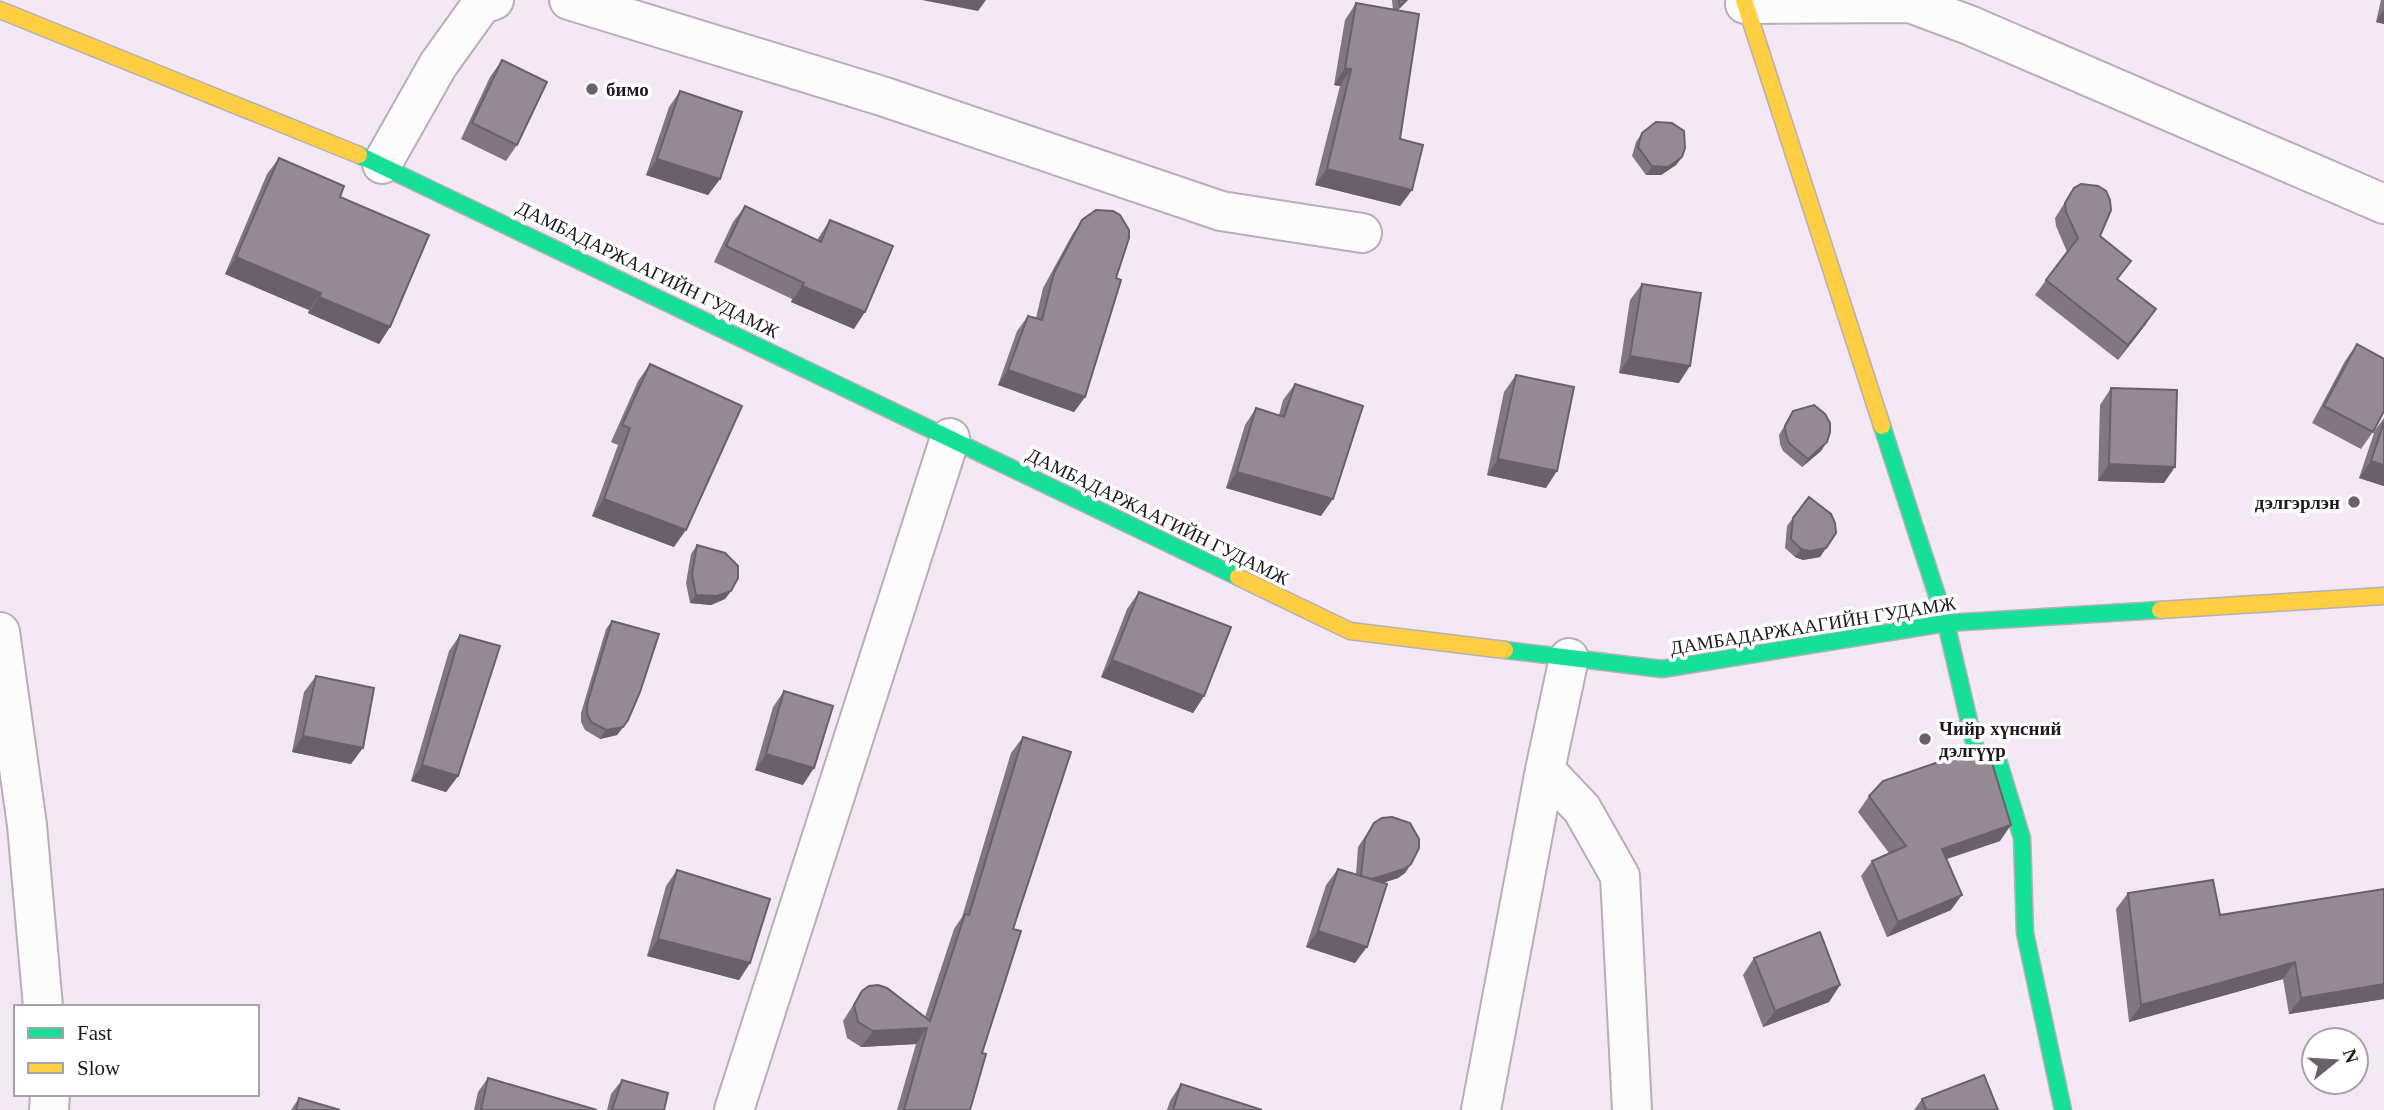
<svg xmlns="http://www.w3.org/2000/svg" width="2384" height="1110" font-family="'Times New Roman',serif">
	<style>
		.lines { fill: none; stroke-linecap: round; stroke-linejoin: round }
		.street-casing { stroke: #b7aeb7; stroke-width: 42 }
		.fast-casing { stroke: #b7aeb7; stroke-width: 19 }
		.slow-casing { stroke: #b7aeb7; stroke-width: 19 }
		.street { stroke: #fdfcfd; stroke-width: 38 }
		.fast { stroke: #16e098; stroke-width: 16 }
		.slow { stroke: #ffcf43; stroke-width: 16 }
		.wall { fill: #817681 }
		.shaded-wall { fill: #696069 }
		.building { fill: #968996; stroke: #696069; stroke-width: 2 }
		.poi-dot { fill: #6a616a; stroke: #fff; stroke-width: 2.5 }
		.labels { text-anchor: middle; stroke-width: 7; stroke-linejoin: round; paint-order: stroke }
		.poi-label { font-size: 19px; font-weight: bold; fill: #1f181f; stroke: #fff; text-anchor: start }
		.street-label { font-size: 19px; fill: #1f181f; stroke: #fff }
	</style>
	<rect width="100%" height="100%" fill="#f4e8f4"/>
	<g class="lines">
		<g class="street-casing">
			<path id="street" d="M569,0L885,97L1221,211L1362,233
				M1745,4L1910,3L1969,25L2384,204
				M382,164L438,65L481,5L494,0
				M0,632L27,825L43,1007
				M1545,770L1582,809L1620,876L1632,1110
				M49,1110L50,1094
				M734,1110L950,438
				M1481,1110L1545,770L1569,658"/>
		</g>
		<g class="fast-casing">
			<path id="fast" d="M359,155L1238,577
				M1882,426L1946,623L1976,751L1999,763L2022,838L2025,933L2063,1110
				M1505,650L1662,669L1946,623L2160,610"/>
		</g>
		<g class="slow-casing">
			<path id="slow" d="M1744,0L1882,426
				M0,10L359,155
				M1238,577L1350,631L1505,650
				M2160,610L2384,596"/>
		</g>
		<use href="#street" class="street"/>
		<use href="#fast" class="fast"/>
		<use href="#slow" class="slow"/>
	</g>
	<path class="wall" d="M1392,0H1408L1397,10L1400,139L1412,190L1400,206L1315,185L1340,86L1334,85L1345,20L1356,3L1393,10Z
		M2381,0H2384V24L2376,22Z
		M502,60L517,145L506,161L461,139L490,77Z
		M680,91L720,179L708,195L646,175L669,107Z
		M1642,133L1682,157L1676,165L1661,175H1646L1632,156L1636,142Z
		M279,158L340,197L390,327L379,344L308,313L309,310L225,274L267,174Z
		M2074,188L2100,236L2118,280L2146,324L2118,360L2035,295L2067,252L2056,226L2055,218Z
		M745,206L817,240L830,220L854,329L791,302L792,299L714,262L733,222Z
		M1082,220L1116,278L1085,397L1074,412L998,385L1017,331L1028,316L1036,318L1043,288L1072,235Z
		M1642,284L1679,383L1619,373L1630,300Z
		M2357,344L2373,432L2361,449L2312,423L2345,361Z
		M650,364L674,547L592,516L618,445L611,442L638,381Z
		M1516,375L1546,488L1487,475L1504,392Z
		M1295,384L1321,516L1226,488L1245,425L1256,408L1279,415L1283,400Z
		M2111,388L2164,483L2098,481L2100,405Z
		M1793,411L1821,451L1802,467L1783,451L1780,444L1779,435Z
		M2384,418V486L2359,478L2375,430Z
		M1793,518L1826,548L1820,557L1803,560L1795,557L1785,548L1787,526Z
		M697,545L731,591L725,599L711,605L690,603L686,583L691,554Z
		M1139,592L1204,696L1193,713L1101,677L1127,609Z
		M612,621L622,729L617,735L600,739L585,730L581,722V713L606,629Z
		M460,635L458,776L446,792L411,781L449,651Z
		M316,676L351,764L292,752L304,692Z
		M784,691L803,785L755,770L773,707Z
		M1023,737L1013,929L982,1053L970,1110H897L916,1044L861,1047L847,1038L843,1021L862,991L925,1017L954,929L962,917L1011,753Z
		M1869,796L2000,841L1947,859L1951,910L1887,937L1861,876L1872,861L1889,853L1858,812Z
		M1374,823L1411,864L1405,873L1398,878L1382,883L1355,963L1306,947L1326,885L1338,869L1356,874L1358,847Z
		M677,870L750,963L739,980L647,956L666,886Z
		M2384,889V999L2289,1014L2283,979L2129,1022L2116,909L2128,893L2220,915Z
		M1754,958L1840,985L1829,1002L1763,1027L1743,975Z
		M488,1078L597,1110H474L478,1092Z
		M622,1080L664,1110H607L611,1094Z
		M1181,1084L1262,1110H1167L1170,1101Z
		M299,1098L340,1110H291Z
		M1922,1099L1998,1110H1914Z"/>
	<path class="shaded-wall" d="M922,0H986L978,11Z
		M1405,0H1408L1394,14L1400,6Z
		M2384,10V24L2376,22Z
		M1345,68L1351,69L1340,86L1334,85Z
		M1682,157L1676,165L1661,175H1646L1652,166Z
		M657,159L720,179L708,195L646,175Z
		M1327,169L1412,190L1400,206L1315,185Z
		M236,257L321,293L309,310L225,274Z
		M802,286L865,312L854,329L791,302Z
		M319,297L390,327L379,344L308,313Z
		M2156,309L2146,324L2118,360L2128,345Z
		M1630,356L1690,366L1679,383L1619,373Z
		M1008,370L1085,397L1074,412L998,385Z
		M1827,442L1821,451L1802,467L1808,459Z
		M1498,459L1557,471L1546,488L1487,475Z
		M2371,461L2384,465V486L2359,478Z
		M2109,464L2175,467L2164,483L2098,481Z
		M1237,472L1333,499L1321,516L1226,488Z
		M604,499L686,530L674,547L592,516Z
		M1826,548L1820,557L1803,560L1795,557L1801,549Z
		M731,591L725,599L711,605L690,603L696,595Z
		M1112,660L1204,696L1193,713L1101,677Z
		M628,720L617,735L600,739L606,730Z
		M303,736L363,748L351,764L292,752Z
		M766,754L814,768L803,785L755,770Z
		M422,765L458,776L446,792L411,781Z
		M2011,825L2000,841L1931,864L1942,849Z
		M1411,864L1405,873L1398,878L1355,892L1361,883Z
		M1962,895L1951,910L1887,937L1898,922Z
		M1318,931L1367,947L1355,963L1306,947Z
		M658,939L750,963L739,980L647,956Z
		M2295,962L2283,979L2129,1022L2141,1005Z
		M2384,984V999L2289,1014L2301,998Z
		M1840,985L1829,1002L1763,1027L1775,1011Z
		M927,1028L916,1044L861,1047L873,1031Z"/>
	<path class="building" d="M1399,0H1405L1400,6Z
		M1356,3L1419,14L1400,139L1423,145L1412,190L1327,169L1351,69L1345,68Z
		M502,60L547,82L517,145L472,123Z
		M680,91L742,112L720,179L657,159Z
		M1656,122L1672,123L1684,131L1685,148L1682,157L1668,167L1652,166L1638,147L1642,133Z
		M279,158L344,186L340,197L429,235L390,327L319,297L321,293L236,257Z
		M2081,184L2098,186L2106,191L2110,200L2111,210L2100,236L2131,261L2117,279L2156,309L2128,345L2046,280L2078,238L2066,212L2065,203L2074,188Z
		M745,206L821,242L830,220L893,246L865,312L802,286L804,283L726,246Z
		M1096,210L1113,211L1120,215L1129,230V238L1116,278L1121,280L1085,397L1008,370L1028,316L1042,320L1054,273L1082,220Z
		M1642,284L1701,293L1690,366L1630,356Z
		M2357,344L2384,359V411L2373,432L2324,406Z
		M650,364L742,406L686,530L604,499L630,428L622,425Z
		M1516,375L1574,387L1557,471L1498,459Z
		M1295,384L1363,406L1333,499L1237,472L1256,408L1284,417Z
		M2111,388L2177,390L2175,467L2109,464Z
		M1814,405L1825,414L1830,423V432L1827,442L1808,459L1789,443L1786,435L1785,426L1793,411Z
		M2384,422V465L2371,461Z
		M1809,497L1831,514L1835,523L1836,533L1826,548L1810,551L1801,549L1791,539L1793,518Z
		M697,545L725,553L738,566V578L731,591L717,596L696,595L692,574Z
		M1139,592L1231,627L1204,696L1112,660Z
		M612,621L659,634L640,692L628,720L623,727L606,730L591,722L587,714V704Z
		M460,635L500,646L458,776L422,765Z
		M316,676L374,688L363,748L303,736Z
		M784,691L833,706L814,768L766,754Z
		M1023,737L1071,752L1013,929L1021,931L982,1053L986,1054L970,1110H904L927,1028L873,1031L858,1022L854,1005L862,991L869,986L878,985L887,988L930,1021L965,914L969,915Z
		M1971,751L1992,763L2011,825L1942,849L1962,895L1898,922L1872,861L1906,846L1869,796L1883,781Z
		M1392,817L1410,823L1419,839V848L1411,864L1404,869L1372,879L1361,876L1365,839L1374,823L1382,818Z
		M1338,869L1387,884L1367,947L1318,931Z
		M677,870L770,899L750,963L658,939Z
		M2213,880L2220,915L2384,889V984L2301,998L2295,962L2141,1005L2128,893Z
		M1820,932L1840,985L1775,1011L1754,958Z
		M1984,1075L1998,1110H1926L1922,1099Z
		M488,1078L597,1110H481Z
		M622,1080L668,1093L664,1110H612Z
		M1181,1084L1262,1110H1173Z
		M299,1098L340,1110H296Z"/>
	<g class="poi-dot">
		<circle cx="592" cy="89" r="7"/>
		<circle cx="2354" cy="502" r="7"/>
		<circle cx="1925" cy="739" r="7"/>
	</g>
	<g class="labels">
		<g class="poi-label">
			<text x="606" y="96">бимо</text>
			<text x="2340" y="509" text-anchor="end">дэлгэрлэн</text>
			<text x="1939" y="735">Чийр хүнсний<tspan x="1939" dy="22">дэлгүүр</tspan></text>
		</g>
		<g class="street-label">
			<text transform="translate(648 269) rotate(26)" y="7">ДАМБАДАРЖААГИЙН ГУДАМЖ</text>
			<text transform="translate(1158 516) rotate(26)" y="7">ДАМБАДАРЖААГИЙН ГУДАМЖ</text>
			<text transform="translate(1813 625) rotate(-9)" y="7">ДАМБАДАРЖААГИЙН ГУДАМЖ</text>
		</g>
	</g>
	<rect x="14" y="1005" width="245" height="91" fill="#ffffff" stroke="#a5a3a5" stroke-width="2"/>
	<rect x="28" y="1028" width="35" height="10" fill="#16e098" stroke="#a5a3a5" stroke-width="2"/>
	<text x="77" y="1040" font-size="21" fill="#1f181f">Fast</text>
	<rect x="28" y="1063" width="35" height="10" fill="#ffcf43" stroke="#a5a3a5" stroke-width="2"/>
	<text x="77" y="1075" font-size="21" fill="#1f181f">Slow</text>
	<g transform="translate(2335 1061) rotate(72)"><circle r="33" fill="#ffffff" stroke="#a5a3a5" stroke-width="2"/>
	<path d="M0-5L12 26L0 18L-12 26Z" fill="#6a616a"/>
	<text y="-10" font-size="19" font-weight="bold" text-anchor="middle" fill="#1f181f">N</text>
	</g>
</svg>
